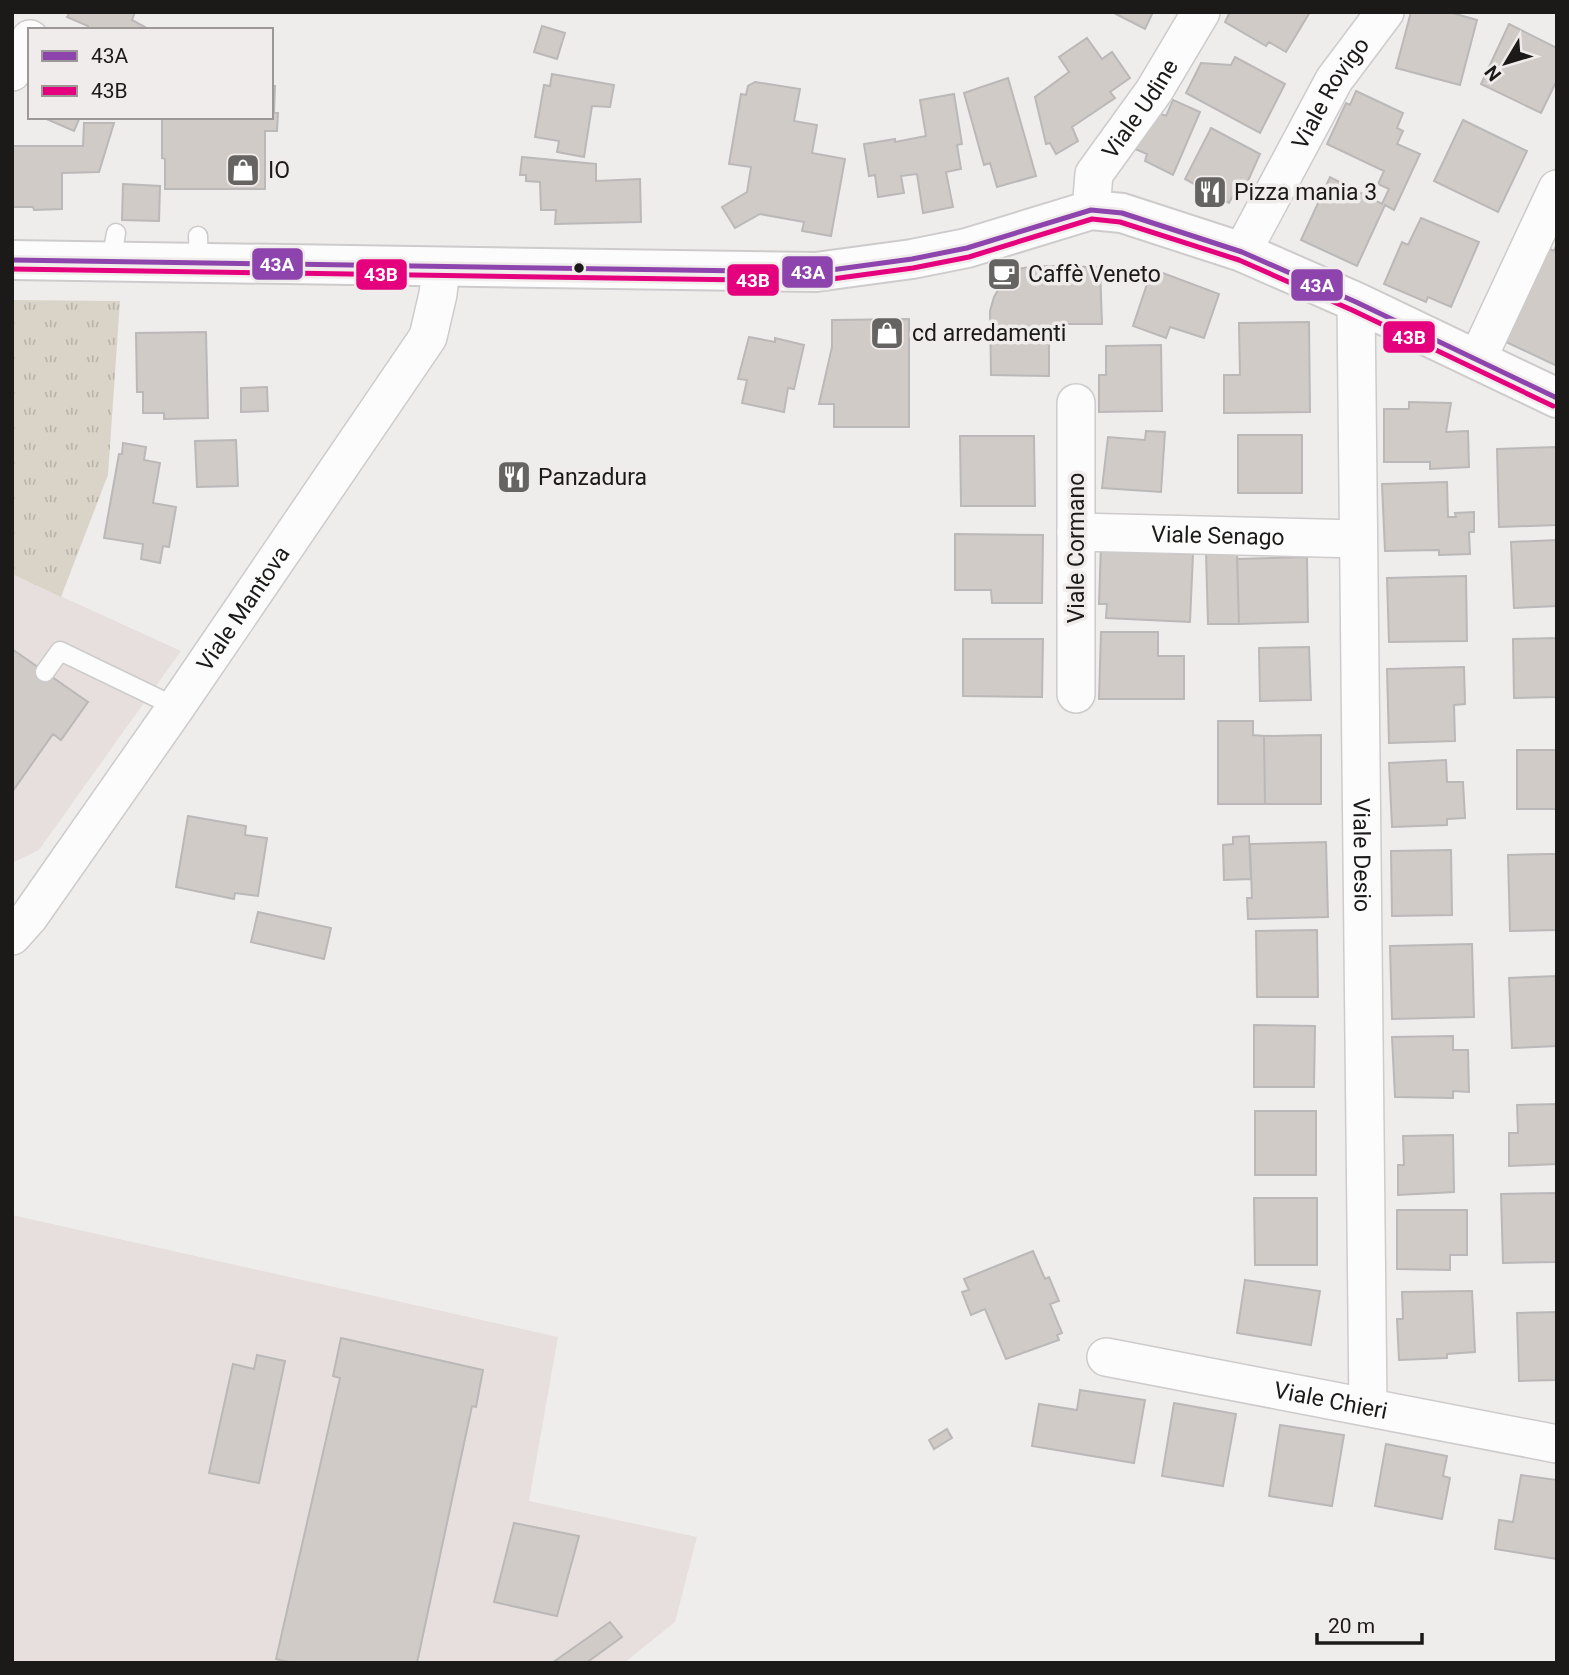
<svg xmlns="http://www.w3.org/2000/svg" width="1569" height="1675" font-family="Roboto,sans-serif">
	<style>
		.built { fill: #e7dfdd }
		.park { fill: url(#park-tufts) }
		.building { fill: #d1cbc7; stroke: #bab8b8; stroke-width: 2 }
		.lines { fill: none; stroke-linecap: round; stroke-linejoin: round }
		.lane-casing { stroke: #cdcbcb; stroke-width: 21 }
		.street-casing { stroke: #cdcbcb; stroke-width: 40 }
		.secondary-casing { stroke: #cdcbcb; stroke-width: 42 }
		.lane { stroke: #fdfcfc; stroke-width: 18 }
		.street { stroke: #fdfcfc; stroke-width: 37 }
		.secondary { stroke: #fdfcfc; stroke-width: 38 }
		.bus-1-casing { stroke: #f0eceb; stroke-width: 10 }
		.bus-2-casing { stroke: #f0eceb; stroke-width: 10 }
		.bus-1 { stroke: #8e44ad; stroke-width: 5 }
		.bus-2 { stroke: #e5007d; stroke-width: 5 }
		.bus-dot { fill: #1b1a19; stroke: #f0eceb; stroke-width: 2.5 }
		.labels { text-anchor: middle; stroke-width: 7; stroke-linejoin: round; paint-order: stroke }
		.street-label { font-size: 23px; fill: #1b1a19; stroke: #f0eceb }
		.poi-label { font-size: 23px; fill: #1b1a19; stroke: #f0eceb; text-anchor: start }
		.line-badge { stroke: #f0eceb; stroke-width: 2.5 }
		.badge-label { font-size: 19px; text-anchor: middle; font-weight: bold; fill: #fff }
	</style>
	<defs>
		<pattern id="park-tufts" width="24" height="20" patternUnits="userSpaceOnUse" patternTransform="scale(1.75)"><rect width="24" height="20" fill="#dad4c8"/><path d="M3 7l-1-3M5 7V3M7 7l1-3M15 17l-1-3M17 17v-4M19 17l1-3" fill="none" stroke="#bab5ab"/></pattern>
	</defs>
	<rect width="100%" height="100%" fill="#efedec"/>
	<path class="built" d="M12,574L181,651L39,850L12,863Z
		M12,1215L558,1337L529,1501L697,1537L675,1622L624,1663H12Z"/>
	<path class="park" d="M12,300L120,301L108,475L61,597L12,574Z"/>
	<path class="building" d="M70,12H135L132,20L145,27L144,30H87L88,26L67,17Z
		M1112,12H1153L1145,29Z
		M1230,12H1310L1286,52L1269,42L1266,46L1225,22Z
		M1411,12H1449L1477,20L1460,85L1396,68Z
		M1509,24L1557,48V80L1541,113L1481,84Z
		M542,26L565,33L557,59L534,52Z
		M1087,38L1102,59L1112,52L1130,78L1110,92L1115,98L1072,127L1078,141L1056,154L1050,143L1046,144L1035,97L1069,72L1059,57Z
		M1235,57L1285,84L1260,133L1186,93L1201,63L1231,65Z
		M552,74L614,85L610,107L592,106L584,157L557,152L559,141L535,137L544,85L550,86Z
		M1008,78L1036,176L997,187L990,163L984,165L964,93Z
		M755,82L800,89L794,121L817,125L812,153L845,159L831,236L802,231L804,222L760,214L735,228L722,207L747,192L751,167L729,164L741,94L746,95L748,86Z
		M271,86H275L274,113H278L277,131H265V189H165V159L162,158V117H271Z
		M1356,91L1403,113L1397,128L1403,131L1397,144L1420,154L1394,210L1385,205L1357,266L1301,240L1330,177L1382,204L1389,189L1378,184L1384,171L1327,144L1346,103L1350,105Z
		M954,94L962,144L957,145L961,169L946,172L953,207L923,213L917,174L901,176L904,193L878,197L875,175L869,176L864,144L895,139V142L926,136L920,100Z
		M1173,100L1200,112L1173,175L1145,161L1147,154L1135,149L1151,110L1166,116Z
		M42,117H80L74,131Z
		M1463,120L1527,151L1498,212L1434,181Z
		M84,123H114L99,172L62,173V209L34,210L33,207H12V146H83Z
		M1211,128L1260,154L1247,183L1241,181L1229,203L1185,179Z
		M522,157L596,164V181L640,179L641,222L555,224L556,210H541L540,182L526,181V175H520Z
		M123,184L160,186L159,221L122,220Z
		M1421,218L1479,242L1451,307L1428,297L1426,302L1384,284L1402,242L1408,245Z
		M1557,244V366L1506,342L1548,248L1554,251Z
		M1037,266L1100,267L1102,324H1057L1049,331V376L991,375L990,311L994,297L1001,285L1017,269Z
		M1152,269L1219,294L1204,338L1170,327L1166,338L1133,326Z
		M909,319V427H834V404H819L832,347V320Z
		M1309,322L1310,412L1224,413V375H1240L1239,323Z
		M206,332L208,418L164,419V413H143V392H137L136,333Z
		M749,337L775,342V338L804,345L794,389L788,388L784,412L742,403L747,380L738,379Z
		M1161,345L1162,411L1099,412V375H1106V346Z
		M267,387L268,411L241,412V388Z
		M1409,402L1451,403L1446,432L1468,431L1469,467L1430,469V462H1384V409H1409Z
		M1146,431L1165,432L1161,492L1102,488L1108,437L1145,440Z
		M1238,435H1302V493H1238Z
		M960,436H1034L1035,506H961Z
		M236,440L238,486L197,487L195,441Z
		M123,443L146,447L144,460L160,463L153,503L176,507L169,547L163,546L160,563L141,559L143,544L104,538L119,454H122Z
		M1557,447V525L1499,527L1497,449Z
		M1447,482L1448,517H1456L1455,513L1474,512V532H1469L1470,554L1439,555V550L1385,551L1382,484Z
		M955,534L1043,535L1042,603H992L991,590H955Z
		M1557,540V606L1514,608L1511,542Z
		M1101,544L1169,548V553L1193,554L1190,622L1106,618L1107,604H1099Z
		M1237,551L1239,624H1208L1206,552Z
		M1307,557L1308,622L1239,624L1237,559Z
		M1466,576L1467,641L1389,642L1387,578Z
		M1101,632H1158V656H1184V699H1099Z
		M1557,638V697L1514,698L1513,639Z
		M963,639H1043L1042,697L963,696Z
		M1309,647L1311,700L1260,701L1259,648Z
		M12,649L88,702L61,740L53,734L12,792Z
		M1464,667L1465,704L1454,705L1455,741L1389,743L1387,669Z
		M1218,721H1253V735L1264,736L1265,804H1218Z
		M1321,735V804H1265L1264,736Z
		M1517,750H1557V809H1517Z
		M1446,760L1447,782H1463L1465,818L1447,819V825L1392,827L1389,763Z
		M188,816L246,826L245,835L267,838L258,896L235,893L234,899L176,887Z
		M1249,836L1251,879L1224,880L1223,845L1233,844V837Z
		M1326,842L1328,917L1248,919L1247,898H1252L1250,844Z
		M1451,850L1452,915L1392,916L1391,851Z
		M1550,854H1557V930L1510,931L1508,855Z
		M258,912L331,928L324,959L251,942Z
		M1317,930L1318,997H1257L1256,931Z
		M1472,944L1474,1017L1392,1019L1390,946Z
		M1557,976V1046L1512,1048L1509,978Z
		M1254,1025L1315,1026L1314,1087H1254Z
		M1453,1036V1050H1468L1469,1092L1453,1091V1098L1395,1097L1392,1037Z
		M1557,1104V1164L1509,1166V1133H1518L1517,1105Z
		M1255,1111H1316V1175H1255Z
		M1453,1135L1454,1192L1398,1195V1165H1404L1403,1136Z
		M1557,1193V1262L1503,1263L1501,1194Z
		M1254,1198H1317V1265H1255Z
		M1397,1210H1467V1255H1450V1270L1397,1269Z
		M1033,1251L1045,1279L1049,1277L1059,1301L1050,1304L1062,1333L1057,1335L1059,1340L1006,1359L985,1309L971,1315L962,1292L969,1290L964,1279Z
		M1245,1280L1320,1291L1311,1345L1237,1333Z
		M1472,1291L1475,1352L1447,1354V1358L1399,1360L1397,1319H1403L1402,1292Z
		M1557,1312V1380L1519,1381L1517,1313Z
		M341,1338L483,1370L476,1407L472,1406L417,1663H293L276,1659L340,1378L333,1376Z
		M257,1355L285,1361L259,1483L209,1473L233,1364L254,1369Z
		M1080,1390L1145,1400L1134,1463L1032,1446L1039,1404L1077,1410Z
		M1174,1403L1236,1414L1223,1486L1162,1476Z
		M1280,1425L1344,1435L1332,1506L1269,1496Z
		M947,1429L952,1438L934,1449L929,1440Z
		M1386,1444L1447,1456L1443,1476L1450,1478L1442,1519L1375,1506Z
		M1521,1475L1557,1480V1559L1495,1549L1499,1520L1513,1522Z
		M514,1523L579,1536L557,1616L494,1602Z
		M610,1622L622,1637L586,1663H552Z"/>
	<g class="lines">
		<g class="lane-casing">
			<path id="lane" d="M198,236L199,264
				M111,262L116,233
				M45,672L60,651L176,707"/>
		</g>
		<g class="street-casing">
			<g id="street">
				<path d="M12,72L30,39"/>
				<path id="s1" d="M1091,210L1094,174L1154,91L1201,12"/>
				<path id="s2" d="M1242,252L1334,80L1385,12"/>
				<path id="s3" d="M1356,302L1368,1407"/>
				<path d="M1477,360L1557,189"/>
				<path id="s4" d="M1076,532L1358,539"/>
				<path d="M1076,694V403"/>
				<path id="s5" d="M12,936L29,917L176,707L428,337L438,294L441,268"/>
				<path id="s6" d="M1106,1357L1557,1444"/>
			</g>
		</g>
		<g class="secondary-casing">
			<path id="secondary" d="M12,260L816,272L912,259L967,248L1091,210L1122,213L1242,252L1356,302L1557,398"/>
		</g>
		<use href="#lane" class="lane"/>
		<use href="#street" class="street"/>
		<use href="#secondary" class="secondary"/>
		<g class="bus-1-casing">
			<path id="bus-1" d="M12,260L816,272L912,259L967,248L1091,210L1122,213L1242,252L1356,302L1557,398"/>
		</g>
		<g class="bus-2-casing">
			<path id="bus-2" d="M12,269L817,281L913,268L969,257L1092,219L1120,222L1239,260L1352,310L1553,406"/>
		</g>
		<use href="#bus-1" class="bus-1"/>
		<use href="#bus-2" class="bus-2"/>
	</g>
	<defs>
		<g id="shop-square" transform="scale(1.75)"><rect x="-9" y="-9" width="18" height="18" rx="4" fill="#656463" stroke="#f0eceb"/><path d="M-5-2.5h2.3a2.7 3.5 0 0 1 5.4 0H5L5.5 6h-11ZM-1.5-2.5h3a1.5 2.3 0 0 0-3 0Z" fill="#fff"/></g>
		<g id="restaurant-square" transform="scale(1.75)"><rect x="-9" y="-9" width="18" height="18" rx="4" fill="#656463" stroke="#f0eceb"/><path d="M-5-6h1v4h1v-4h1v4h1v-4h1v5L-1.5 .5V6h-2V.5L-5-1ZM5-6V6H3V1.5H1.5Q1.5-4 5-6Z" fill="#fff"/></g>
		<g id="cafe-square" transform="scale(1.75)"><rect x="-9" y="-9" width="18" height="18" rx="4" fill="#656463" stroke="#f0eceb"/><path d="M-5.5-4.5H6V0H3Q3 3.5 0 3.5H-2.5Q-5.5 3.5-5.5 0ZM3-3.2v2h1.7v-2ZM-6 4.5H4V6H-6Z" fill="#fff"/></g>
	</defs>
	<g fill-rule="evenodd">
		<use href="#shop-square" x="243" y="170"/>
		<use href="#restaurant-square" x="1210" y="192"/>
		<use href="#cafe-square" x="1004" y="274"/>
		<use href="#shop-square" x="887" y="333"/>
		<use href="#restaurant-square" x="514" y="477"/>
	</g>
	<circle class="bus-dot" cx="579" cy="268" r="6"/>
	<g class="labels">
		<g class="street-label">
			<text dy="8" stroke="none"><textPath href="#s2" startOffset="182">Viale Rovigo</textPath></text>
			<text dy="8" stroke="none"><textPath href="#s1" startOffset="116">Viale Udine</textPath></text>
			<text dy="8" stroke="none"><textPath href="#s4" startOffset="142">Viale Senago</textPath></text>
			<text transform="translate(1076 548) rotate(-90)" y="8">Viale Cormano</text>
			<text dy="8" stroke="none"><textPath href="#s5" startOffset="401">Viale Mantova</textPath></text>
			<text dy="8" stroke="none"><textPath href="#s3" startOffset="553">Viale Desio</textPath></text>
			<text dy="8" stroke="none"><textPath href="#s6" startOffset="229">Viale Chieri</textPath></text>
		</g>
		<g class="poi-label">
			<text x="268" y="178">IO</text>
			<text x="1234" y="200">Pizza mania 3</text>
			<text x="1028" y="282">Caffè Veneto</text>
			<text x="912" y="341">cd arredamenti</text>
			<text x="538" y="485">Panzadura</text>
		</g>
	</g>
	<g class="line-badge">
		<rect x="251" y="247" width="53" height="34" rx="7" fill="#8e44ad"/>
		<rect x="781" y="255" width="53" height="34" rx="7" fill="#8e44ad"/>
		<rect x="355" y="258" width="53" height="33" rx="7" fill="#e5007d"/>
		<rect x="726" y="263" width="54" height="34" rx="7" fill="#e5007d"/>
		<rect x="1290" y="268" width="54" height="34" rx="7" fill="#8e44ad"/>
		<rect x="1382" y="320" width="54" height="34" rx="7" fill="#e5007d"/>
	</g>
	<g class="badge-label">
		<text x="277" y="271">43A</text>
		<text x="808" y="279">43A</text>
		<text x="381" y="281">43B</text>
		<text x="753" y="287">43B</text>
		<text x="1317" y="292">43A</text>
		<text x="1409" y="344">43B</text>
	</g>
	<rect width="1569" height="1675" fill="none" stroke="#1b1a19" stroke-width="28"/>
	<rect x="28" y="28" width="245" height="91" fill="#f0eceb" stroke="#9b9897" stroke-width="2"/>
	<rect x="42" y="51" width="35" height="10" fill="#8e44ad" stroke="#9b9897" stroke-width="2"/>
	<text x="91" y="63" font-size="21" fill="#1b1a19">43A</text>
	<rect x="42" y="86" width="35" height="10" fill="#e5007d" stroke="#9b9897" stroke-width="2"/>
	<text x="91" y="98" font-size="21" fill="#1b1a19">43B</text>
	<g transform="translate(1506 63) rotate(232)" stroke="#f0eceb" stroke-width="5" paint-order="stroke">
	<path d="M0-5L12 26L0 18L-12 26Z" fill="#1b1a19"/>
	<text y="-10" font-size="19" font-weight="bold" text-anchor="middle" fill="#1b1a19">N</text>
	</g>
	<path d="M1317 1633v10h105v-10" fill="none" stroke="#1b1a19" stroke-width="3.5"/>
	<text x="1328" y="1633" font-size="21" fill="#1b1a19" stroke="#f0eceb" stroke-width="5" paint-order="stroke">20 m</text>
</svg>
